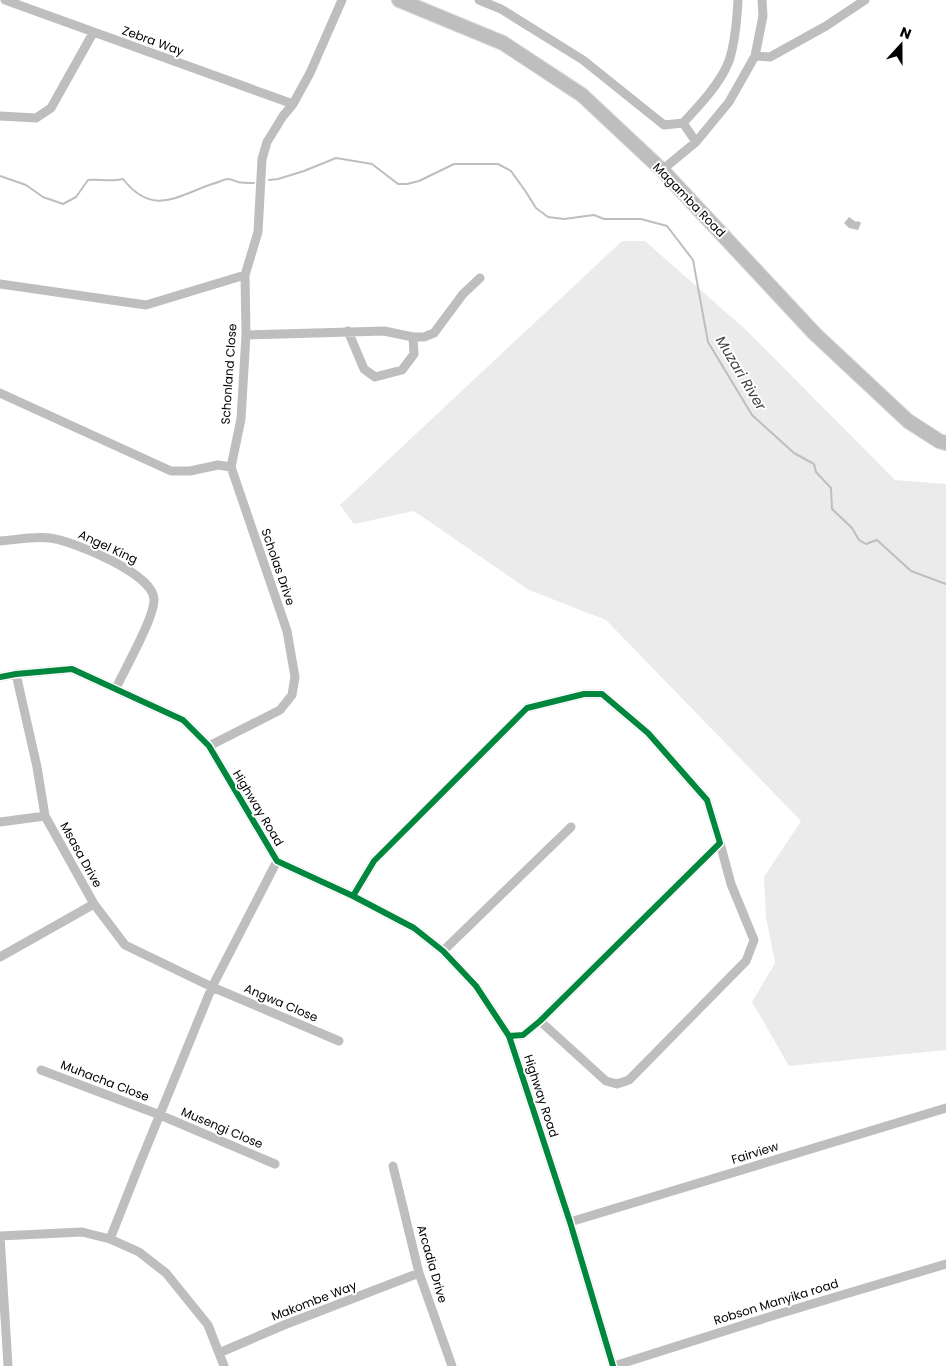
<svg xmlns="http://www.w3.org/2000/svg" width="946" height="1366" font-family="Poppins,sans-serif">
	<style>
		.green { fill: #ebebeb }
		.water { fill: #bebebe }
		.lines { fill: none; stroke-linecap: round; stroke-linejoin: round }
		.stream { stroke: #bebebe; stroke-width: 2 }
		.highway-casing { stroke: #dbdbdb; stroke-width: 16 }
		.minor { stroke: #bebebe; stroke-width: 9 }
		.highway { stroke: #bebebe; stroke-width: 14 }
		.cycleway-casing { stroke: #fff; stroke-width: 9 }
		.cycleway { stroke: #00873e; stroke-width: 6 }
		.labels { text-anchor: middle; stroke-width: 4; stroke-linejoin: round; paint-order: stroke }
		.street-label { font-size: 12px; fill: #000; stroke: #fff }
		.water-label { font-size: 14px; font-style: italic; fill: #434343; stroke: #fff }
	</style>
	<rect width="100%" height="100%" fill="#fff"/>
	<path class="green" d="M622,241H645L746,330L895,480L946,484V1050L789,1066L752,1002L775,963L766,917L764,877L801,821L606,620L529,590L414,511L354,524L340,505Z"/>
	<path class="water" d="M849,217L856,222L858,221L861,223L858,230L849,228L844,223Z"/>
	<g class="lines">
		<path class="stream" d="M0,176L26,185L43,197L63,204L76,197L88,180C100,179 111,182 123,179C153,217 177,196 212,184C217,183 222,180 227,179C231,179 235,181 238,182C243,183 249,183 254,183
			M269,180L278,179L304,171L336,158L372,164L398,184H407L419,181L454,164H498L511,171L526,192L536,208L548,217L564,219L594,215L604,219H641L667,226L693,260L708,342L752,415L794,453L814,464L816,472L831,488L832,509L852,528L859,540L866,544L877,540L911,571L946,584"/>
		<g class="highway-casing">
			<path id="highway" d="M399,0L503,43L582,95L662,170L815,334L908,421L939,441L946,443"/>
		</g>
		<path class="minor" d="M5,0L293,104
			M479,0L501,9L583,60L664,125L683,123L696,142
			M755,56L770,57L826,26L865,0
			M0,116L36,118L51,108L93,33
			M683,123C699,106 720,84 729,61C735,43 737,19 738,0
			M662,170L696,142L729,102L755,56L763,16L762,0
			M0,284L146,305L245,275
			M246,335L384,331L413,337L414,354L402,370L375,377L364,369L348,331
			M413,337H424L434,333L463,294L480,278
			M0,393L171,471H190L218,465L231,467L241,419L246,335L245,275L258,232L262,159L267,142L283,116L293,104L310,73L342,0
			M0,541C16,540 34,536 50,538C73,541 155,574 154,600C154,618 125,669 116,688
			M16,674L37,767L45,816L94,904L125,945L212,987L339,1041
			M0,677L16,674L72,669L183,720L209,746L277,861L353,896L414,928L443,951L476,986L509,1036L570,1222L613,1366
			M209,746L280,710L292,695L295,677L287,631L231,467
			M0,822L45,816
			M353,896L374,861L527,708L584,694H602L648,733L707,800L720,843L540,1021L523,1035L509,1036
			M443,951L571,827
			M0,957L94,904
			M540,1021L606,1081L617,1084L629,1080L746,961L754,940L731,884L720,843
			M41,1070L160,1115L275,1164
			M393,1166L419,1273L452,1366
			M570,1222L946,1108
			M0,1236L82,1232L110,1239L139,1252L166,1273L208,1325L224,1366
			M0,1236L8,1366
			M110,1239L138,1168L212,987L277,861
			M219,1353L284,1325L419,1273
			M614,1366L775,1315L946,1264"/>
		<use href="#highway" class="highway"/>
		<g class="cycleway-casing">
			<path id="cycleway" d="M0,677L16,674L72,669L183,720L209,746L277,861L353,896L414,928L443,951L476,986L509,1036L570,1222L613,1366
				M353,896L374,861L527,708L584,694H602L648,733L707,800L720,843L540,1021L523,1035L509,1036"/>
		</g>
		<use href="#cycleway" class="cycleway"/>
	</g>
	<g class="labels">
		<g class="street-label">
			<text transform="translate(153 41) rotate(20)" y="4">Zebra Way</text>
			<text transform="translate(689 200) rotate(46)" y="4">Magamba Road</text>
			<text transform="translate(229 374) rotate(-86)" y="4">Schonland Close</text>
			<text transform="translate(108 547) rotate(25)" y="4">Angel King</text>
			<text transform="translate(278 567) rotate(71)" y="4">Scholas Drive</text>
			<text transform="translate(258 808) rotate(59)" y="4">Highway Road</text>
			<text transform="translate(81 855) rotate(61)" y="4">Msasa Drive</text>
			<text transform="translate(281 1003) rotate(23)" y="4">Angwa Close</text>
			<text transform="translate(105 1081) rotate(21)" y="4">Muhacha Close</text>
			<text transform="translate(541 1096) rotate(72)" y="4">Highway Road</text>
			<text transform="translate(222 1128) rotate(23)" y="4">Musengi Close</text>
			<text transform="translate(755 1153) rotate(-17)" y="4">Fairview</text>
			<text transform="translate(432 1264) rotate(74)" y="4">Arcadia Drive</text>
			<text transform="translate(314 1301) rotate(-21)" y="4">Makombe Way</text>
			<text transform="translate(776 1302) rotate(-17)" y="4">Robson Manyika road</text>
		</g>
		<g class="water-label">
			<text transform="translate(741 373) rotate(59)" y="5">Muzari River</text>
		</g>
	</g>
	<g transform="translate(901 45) rotate(21)" stroke="#ffffff" stroke-width="4" paint-order="stroke">
	<path d="M0-4L9 19L0 12L-9 19Z" fill="#000000"/>
	<text y="-8" font-size="14" font-weight="bold" text-anchor="middle" fill="#000000">N</text>
	</g>
</svg>
